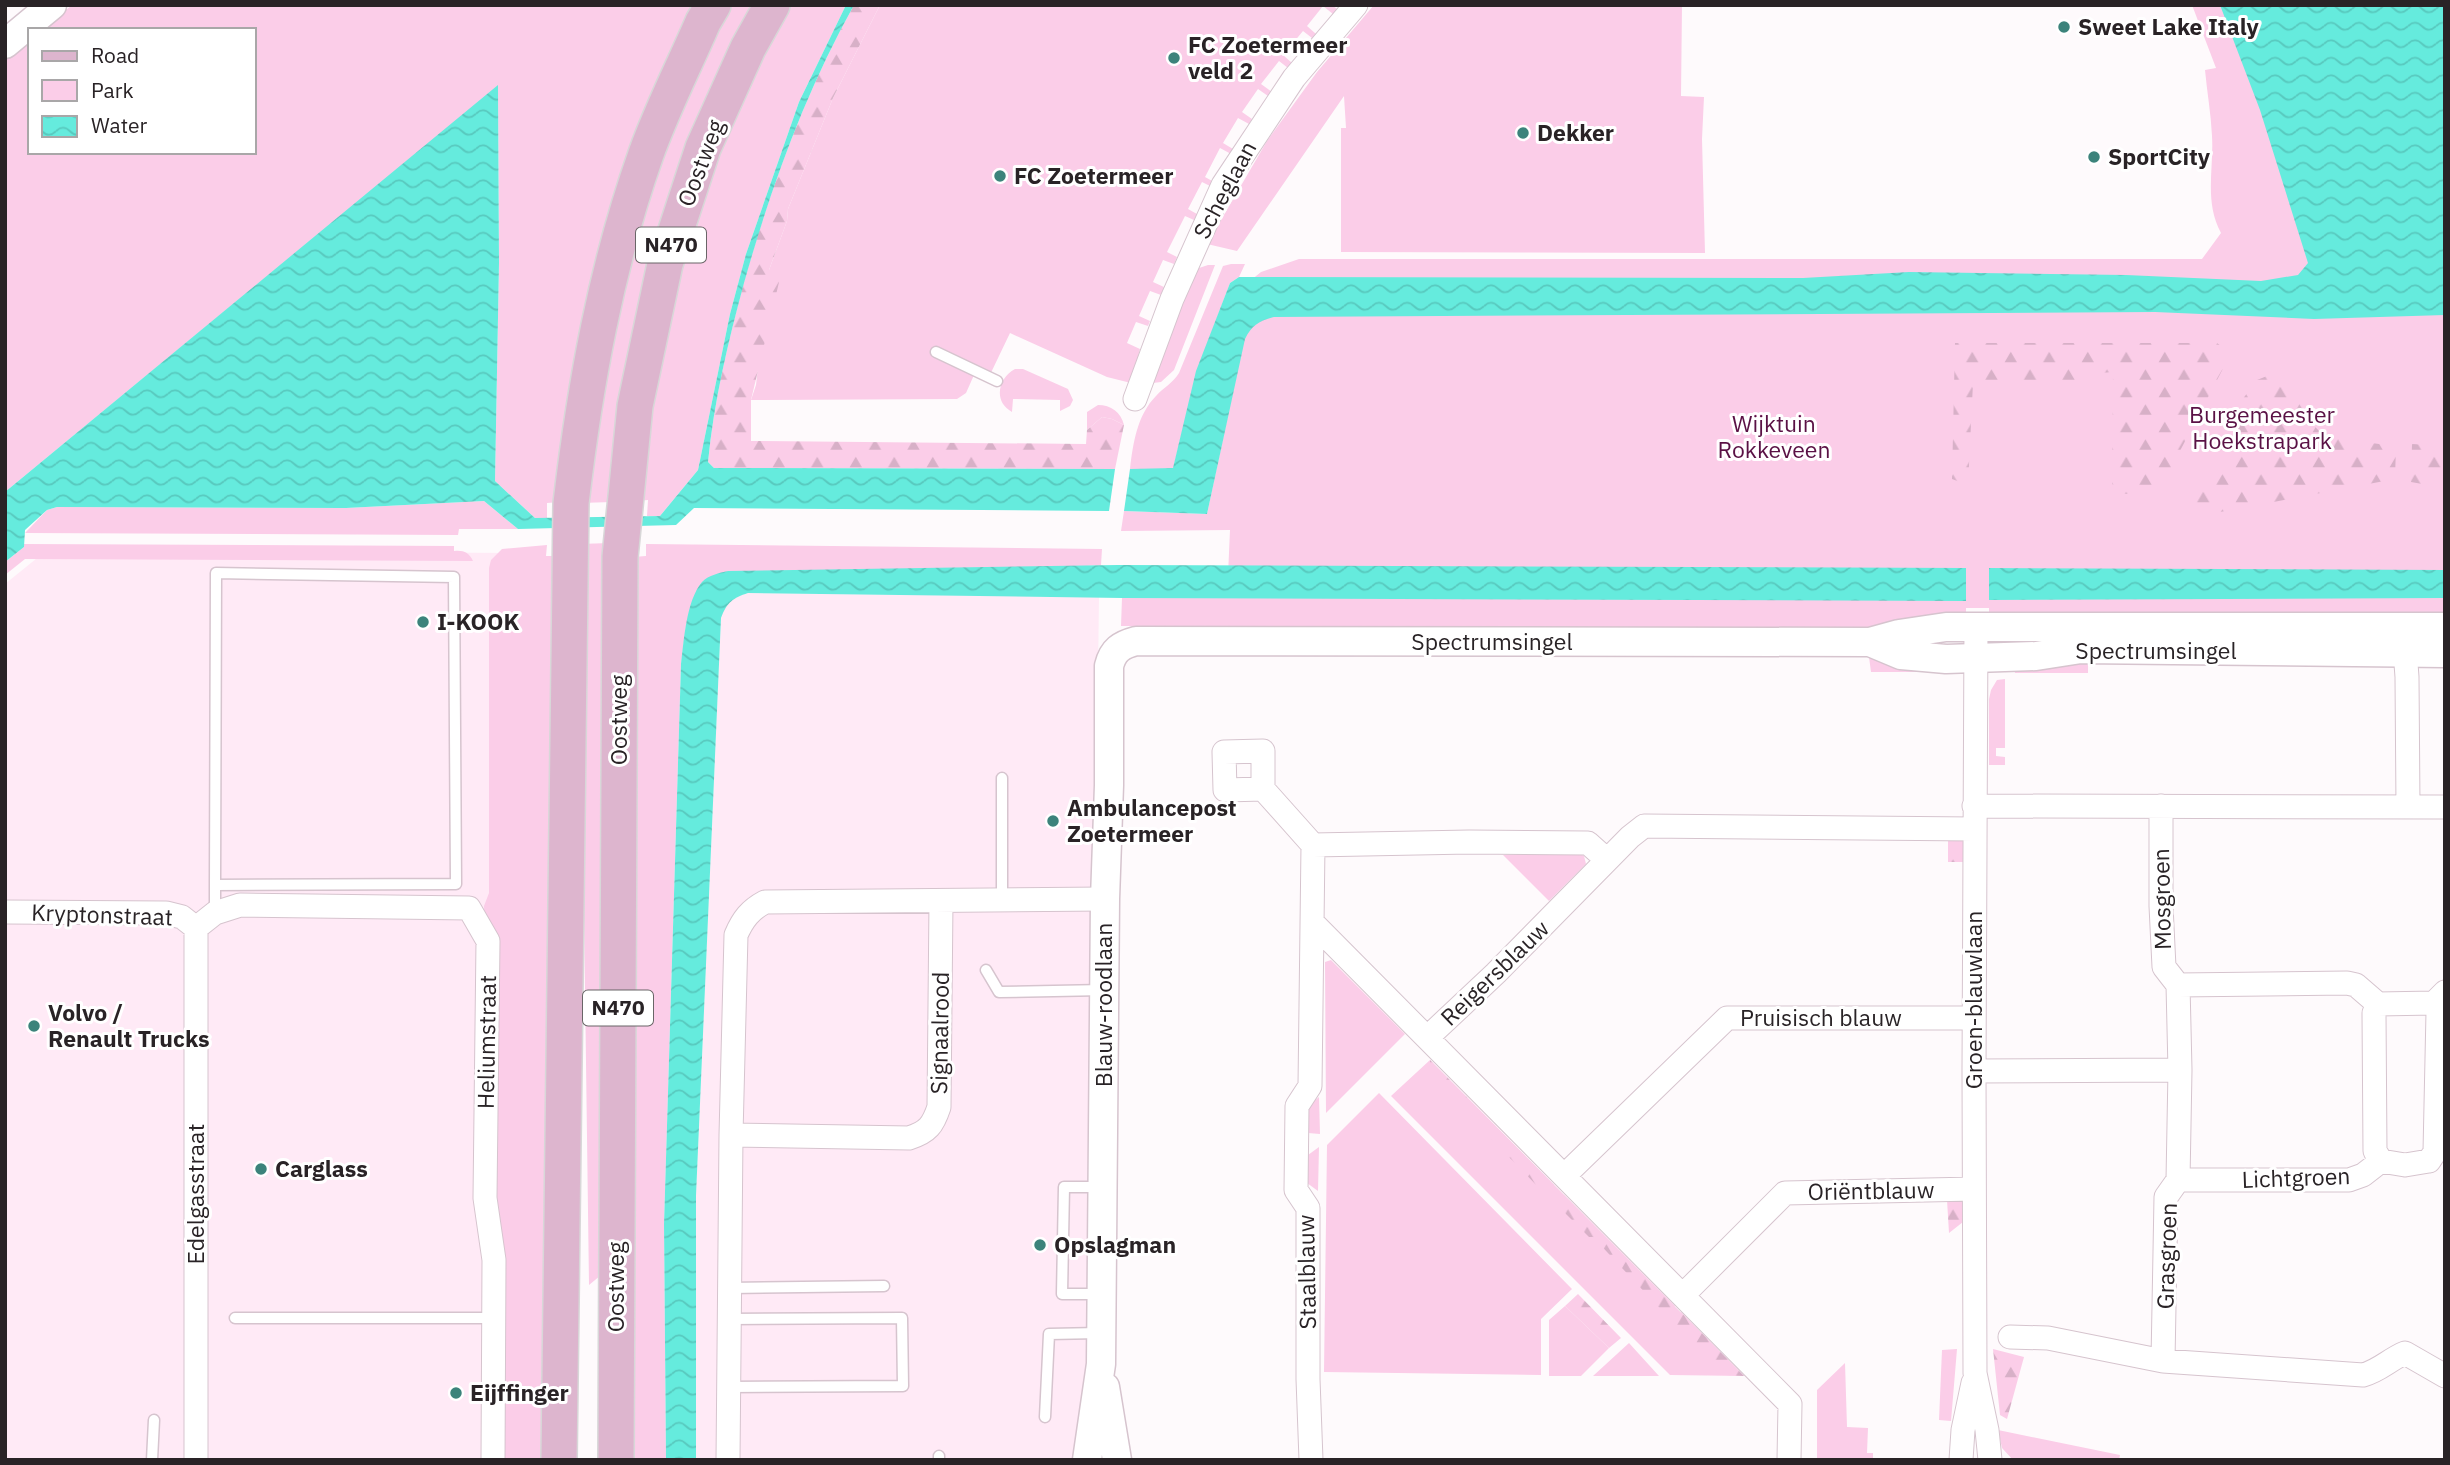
<svg xmlns="http://www.w3.org/2000/svg" width="2450" height="1465" font-family="'IBM Plex Sans',sans-serif">
	<style>
		.built { fill: #ffeaf6 }
		.green { fill: #fbcde8 }
		.forest { fill: url(#forest-firs) }
		.water { fill: url(#water-waves) }
		.lines { fill: none; stroke-linecap: round; stroke-linejoin: round }
		.service-casing { stroke: #d6c4ce; stroke-width: 13 }
		.minor-casing { stroke: #d6c4ce; stroke-width: 25 }
		.tertiary-casing { stroke: #d6c4ce; stroke-width: 31 }
		.primary-casing { stroke: #d8d7d8; stroke-width: 38 }
		.service { stroke: #fff; stroke-width: 10 }
		.minor { stroke: #fff; stroke-width: 23 }
		.tertiary { stroke: #fff; stroke-width: 28 }
		.primary { stroke: #ddb5ce; stroke-width: 35 }
		.poi-dot { fill: #3c837b; stroke: #fff; stroke-width: 2.5 }
		.labels { text-anchor: middle; stroke-width: 6; stroke-linejoin: round; paint-order: stroke }
		.shield { fill: #fff; stroke: #696567; stroke-width: 2 }
		.shield-label { font-size: 21px; font-weight: bold; fill: #292326 }
		.poi-label { font-size: 23px; font-weight: bold; fill: #292326; stroke: #fff; text-anchor: start }
		.street-label { font-size: 23px; fill: #292326; stroke: #fff }
		.park-label { font-size: 23px; fill: #5a1145; stroke: #fff }
	</style>
	<defs>
		<pattern id="forest-firs" width="22" height="20" patternUnits="userSpaceOnUse" patternTransform="scale(1.75)"><rect width="22" height="20" fill="#fbcde8"/><path d="M5 1l3.5 6h-7zM16 11l3.5 6h-7z" fill="#d7b0c7"/></pattern>
		<pattern id="water-waves" width="16" height="10" patternUnits="userSpaceOnUse" patternTransform="scale(1.75)"><rect width="16" height="10" fill="#65ebdd"/><path d="M0 5q4-4 8 0t8 0" fill="none" stroke="#58c9be"/></pattern>
	</defs>
	<rect width="100%" height="100%" fill="#fefafc"/>
	<path class="built" d="M47,550L526,553L533,1460H5V584Z
		M748,593L1099,597L1088,1460H696V1196L721,617L726,604L734,597Z"/>
	<path class="green" d="M72,5H708L692,34L560,502L547,503V518H535L495,481L499,263L498,86L5,492V60L30,40V152H254V30H42Z
		M732,5H758L612,502L580,503L616,305L665,149L708,50Z
		M785,5H846L799,102L746,254L730,314L698,470L660,516H647L648,500L635,501L666,311L720,143Z
		M880,5H1332L1337,9L1333,14L1323,6L1307,26L1316,34L1312,38L1303,31L1283,55L1292,63L1288,68L1279,61L1261,84L1272,92L1268,96L1258,89L1242,112L1252,119L1249,124L1238,118L1223,143L1233,149L1231,154L1220,148L1205,177L1214,182L1212,187L1202,182L1188,209L1197,214L1194,220L1185,216L1167,252L1177,257L1174,264L1163,260L1153,282L1164,287L1161,295L1150,291L1139,316L1150,321L1148,326L1136,322L1127,343L1140,349L1131,383L1107,377L1010,333L987,381L974,375L966,393L957,399L751,400L756,385L769,270L787,221L788,209L833,98Z
		M1374,5H1682L1681,96L1704,97L1702,139L1705,253L1341,252V128H1346L1344,96L1237,251L1207,244L1267,141L1317,72Z
		M2192,5H2445V616L1989,613V608H1966V614L1925,615L1870,628L1121,626L1122,598H1227L1230,530L1121,531L1124,511L1207,514L1239,363L1245,285L1261,272L1299,259H2202L2221,233C2204,202 2214,169 2212,136C2211,114 2207,92 2205,70L2216,68Z
		M1231,264H1245L1239,277L1230,283L1197,371L1173,469H1130C1133,444 1137,415 1156,396C1164,387 1173,383 1179,373L1223,266Z
		M1208,265H1215L1174,370L1161,382L1153,383L1193,275L1199,268Z
		M1015,369H1023L1068,389L1073,400L1070,406L1060,411V400L1013,399L1012,412C993,402 998,378 1015,369Z
		M1098,405C1111,405 1121,412 1124,425L1112,419L1102,417L1087,430V412Z
		M484,501L518,529H459L458,535L25,533L47,510L57,507L346,508Z
		M610,543L612,1266L589,1285L579,544Z
		M24,544L454,546V551C463,550 469,552 473,561L25,559L5,575V562L24,547Z
		M646,544L1102,549L1101,565L697,592L686,626L681,664L664,1224L666,1460H629L633,557L646,556Z
		M547,545L546,556H557L554,1460H504L484,906L489,893V568L491,560L502,549Z
		M1869,657L1942,672H1871Z
		M2088,658V673H2015L2014,667Z
		M2005,679V748H1996V756L2005,757V765H1989V699L1991,690L1997,680Z
		M1577,852L1584,856L1586,864L1549,901L1503,855Z
		M1331,960L1405,1034L1326,1113L1325,962Z
		M1430,1060L1744,1376L1670,1375L1391,1096Z
		M1379,1093L1572,1289L1541,1319V1375L1324,1372L1327,1145Z
		M1319,1097L1320,1134L1308,1133L1307,1107Z
		M1319,1147L1318,1191L1307,1183L1308,1155Z
		M1565,1306L1609,1348L1581,1376H1549V1320Z
		M1629,1343L1659,1376H1593Z
		M1957,1349L1951,1421L1939,1420L1942,1350Z
		M1845,1363L1847,1427L1868,1428L1867,1453H1873V1460H1817V1390Z
		M1998,1430L2120,1455L2119,1460H2013L2002,1448Z"/>
	<path class="forest" d="M854,5H880L833,98L788,209L787,221L769,270L780,278L751,400V441L1086,444L1087,430L1102,417L1112,419L1124,425L1115,469L714,468L708,462C714,399 729,338 745,278C772,184 806,91 854,5Z
		M1955,343H2217L2226,350L2227,361L2159,491L2124,494L2112,484L2113,372L2100,373V385L1973,383L1968,485L1952,479Z
		M2272,374L2294,381C2300,399 2305,418 2319,431C2329,439 2381,445 2396,445L2395,479L2220,512L2198,513L2195,500L2239,404L2257,380Z
		M2412,444L2445,446V488L2411,482Z
		M1948,839H1964L1966,862H1948Z
		M1430,1060L1554,1185L1545,1194L1430,1076Z
		M1564,1195L1675,1306L1666,1315L1593,1237H1589L1555,1203Z
		M1962,1199L1963,1222L1949,1233L1947,1200Z
		M1578,1294L1621,1338L1609,1348L1565,1306Z
		M1681,1312L1744,1376L1726,1375L1672,1321Z
		M1993,1349L2024,1357L2007,1419L2000,1415Z"/>
	<path class="water" d="M846,5H854C805,93 771,187 744,283C728,342 714,401 708,462L714,468L1115,469L1109,511L694,508L676,525L518,529L484,501L346,508L57,507L47,510L25,530L24,547L5,562V492L498,85L499,263L495,481L535,518L660,516L698,470L730,314L746,254L799,102Z
		M2220,5H2445V315L2314,319L2155,312L1274,317C1259,321 1252,325 1245,339L1207,514L1124,511L1130,469L1173,468L1196,371L1230,283L1239,277L1803,278L1909,272L2126,275L2261,281L2298,275L2308,263L2260,110Z
		M1118,565L1966,568V601L1122,598L748,593C733,598 727,602 721,618L696,1196V1460H666L664,1224L681,664C684,641 686,601 702,582C709,575 719,573 728,571Z
		M1989,568L2445,570V598L1989,600Z"/>
	<g class="lines">
		<g class="service-casing">
			<path id="service" d="M936,352L997,381
				M215,885L456,884L454,577L216,573L215,885V913
				M1002,900V778
				M986,970L999,992L1104,990
				M730,1288L884,1286
				M1099,1294H1062L1064,1187H1100
				M235,1318H494
				M729,1387L903,1386L902,1318L729,1319
				M1045,1417L1049,1334L1099,1333
				M939,1456V1460
				M152,1460L154,1420"/>
		</g>
		<g class="minor-casing">
			<path id="minor" d="M1135,399L1172,299L1223,185L1294,78L1356,5
				M1976,626L1974,1071L1975,1373L1987,1430L1990,1460
				M2404,637L2407,677L2408,807
				M1263,789L1225,790L1224,752L1263,751V789L1313,845
				M1974,806L2445,807
				M2161,806V906L2164,967L2178,985L2180,1070L2178,1180L2166,1197L2163,1361
				M1313,845L1469,842L1588,843L1607,860
				M5,912L166,913L182,917L196,928
				M1313,923L1790,1404L1789,1460
				M196,928L215,913L240,905L469,908L488,941L485,1198L494,1260L493,1460
				M196,928V1460
				M2178,985L2347,983L2356,985L2378,1004L2434,1003L2445,992
				M2378,1004L2374,1013L2375,1151L2381,1161
				M1428,1037L1496,973L1630,837L1644,826L1974,829
				M1974,1071L2180,1070
				M731,1135L909,1138C928,1132 933,1125 939,1107L941,902
				M2429,1161L2435,1152L2438,1012L2434,1003
				M1564,1176L1727,1018H1974
				M2178,1180H2349L2363,1175L2381,1161L2405,1165L2429,1161
				M1684,1294L1785,1193L1974,1189
				M2010,1337L2048,1338L2163,1361L2363,1375C2379,1371 2390,1359 2405,1353L2445,1376
				M728,1460L731,1135L736,935C743,919 750,910 765,902L1105,899
				M1311,1460L1308,1379V1208L1296,1190L1297,1106L1310,1086L1313,845
				M1961,1460L1963,1430L1973,1383"/>
		</g>
		<g class="tertiary-casing">
			<path id="tertiary" d="M5,44L52,5
				M1870,642L1901,655L1946,659L2036,656L2081,649L2445,653
				M1105,1387L1117,1460
				M1087,1460L1101,1364L1105,899L1109,785V666C1113,650 1121,645 1136,641L1870,642L1899,634L1946,627H2445"/>
		</g>
		<g class="primary-casing">
			<path id="primary" d="M559,1460L571,503C585,385 606,267 646,154C662,109 684,66 703,22L713,5
				M616,1460L620,557L635,406L665,264L703,148L748,48L772,5"/>
		</g>
		<use href="#service" class="service"/>
		<use href="#minor" class="minor"/>
		<use href="#tertiary" class="tertiary"/>
		<use href="#primary" class="primary"/>
	</g>
	<g class="poi-dot">
		<circle cx="2064" cy="27" r="7"/>
		<circle cx="1174" cy="58" r="7"/>
		<circle cx="1523" cy="133" r="7"/>
		<circle cx="2094" cy="157" r="7"/>
		<circle cx="1000" cy="176" r="7"/>
		<circle cx="423" cy="622" r="7"/>
		<circle cx="1053" cy="821" r="7"/>
		<circle cx="34" cy="1026" r="7"/>
		<circle cx="261" cy="1169" r="7"/>
		<circle cx="1040" cy="1245" r="7"/>
		<circle cx="456" cy="1393" r="7"/>
	</g>
	<g class="labels">
		<g class="shield">
			<rect x="636" y="227.5" width="70" height="35" rx="5"/>
			<rect x="583" y="990.5" width="70" height="35" rx="5"/>
		</g>
		<g class="shield-label">
			<text x="671" y="252">N470</text>
			<text x="618" y="1015">N470</text>
		</g>
		<g class="poi-label">
			<text x="2078" y="35">Sweet Lake Italy</text>
			<text x="1188" y="53">FC Zoetermeer<tspan x="1188" dy="26">veld 2</tspan></text>
			<text x="1537" y="141">Dekker</text>
			<text x="2108" y="165">SportCity</text>
			<text x="1014" y="184">FC Zoetermeer</text>
			<text x="437" y="630">I-KOOK</text>
			<text x="1067" y="816">Ambulancepost<tspan x="1067" dy="26">Zoetermeer</tspan></text>
			<text x="48" y="1021">Volvo /<tspan x="48" dy="26">Renault Trucks</tspan></text>
			<text x="275" y="1177">Carglass</text>
			<text x="1054" y="1253">Opslagman</text>
			<text x="470" y="1401">Eijffinger</text>
		</g>
		<g class="street-label">
			<text transform="translate(701 163) rotate(-69)" y="8">Oostweg</text>
			<text transform="translate(1225 190) rotate(-62)" y="8">Scheglaan</text>
			<text x="1492" y="650">Spectrumsingel</text>
			<text x="2156" y="659">Spectrumsingel</text>
			<text transform="translate(619 720) rotate(-90)" y="8">Oostweg</text>
			<text transform="translate(2162 899) rotate(-91)" y="8">Mosgroen</text>
			<text transform="translate(102 915) rotate(2)" y="8">Kryptonstraat</text>
			<text transform="translate(1495 973) rotate(-44)" y="8">Reigersblauw</text>
			<text transform="translate(1974 1000) rotate(-90)" y="8">Groen-blauwlaan</text>
			<text transform="translate(1104 1005) rotate(-90)" y="8">Blauw-roodlaan</text>
			<text x="1821" y="1026">Pruisisch blauw</text>
			<text transform="translate(940 1033) rotate(-89)" y="8">Signaalrood</text>
			<text transform="translate(487 1042) rotate(-89)" y="8">Heliumstraat</text>
			<text transform="translate(2296 1178) rotate(-2)" y="8">Lichtgroen</text>
			<text transform="translate(1871 1191) rotate(-1)" y="8">Oriëntblauw</text>
			<text transform="translate(196 1194) rotate(-90)" y="8">Edelgasstraat</text>
			<text transform="translate(2167 1256) rotate(-88)" y="8">Grasgroen</text>
			<text transform="translate(1307 1272) rotate(-91)" y="8">Staalblauw</text>
			<text transform="translate(616 1287) rotate(-90)" y="8">Oostweg</text>
		</g>
		<g class="park-label">
			<text x="2262" y="423">Burgemeester<tspan x="2262" dy="26">Hoekstrapark</tspan></text>
			<text x="1774" y="432">Wijktuin<tspan x="1774" dy="26">Rokkeveen</tspan></text>
		</g>
	</g>
	<rect width="2450" height="1465" fill="none" stroke="#292326" stroke-width="14"/>
	<rect x="28" y="28" width="228" height="126" fill="#ffffff" stroke="#a9a7a8" stroke-width="2"/>
	<rect x="42" y="51" width="35" height="10" fill="#ddb5ce" stroke="#a9a7a8" stroke-width="2"/>
	<text x="91" y="63" font-size="21" fill="#292326">Road</text>
	<rect x="42" y="80" width="35" height="21" fill="#fbcde8" stroke="#a9a7a8" stroke-width="2"/>
	<text x="91" y="98" font-size="21" fill="#292326">Park</text>
	<rect x="42" y="116" width="35" height="21" fill="url(#water-waves)" stroke="#a9a7a8" stroke-width="2"/>
	<text x="91" y="133" font-size="21" fill="#292326">Water</text>
</svg>
